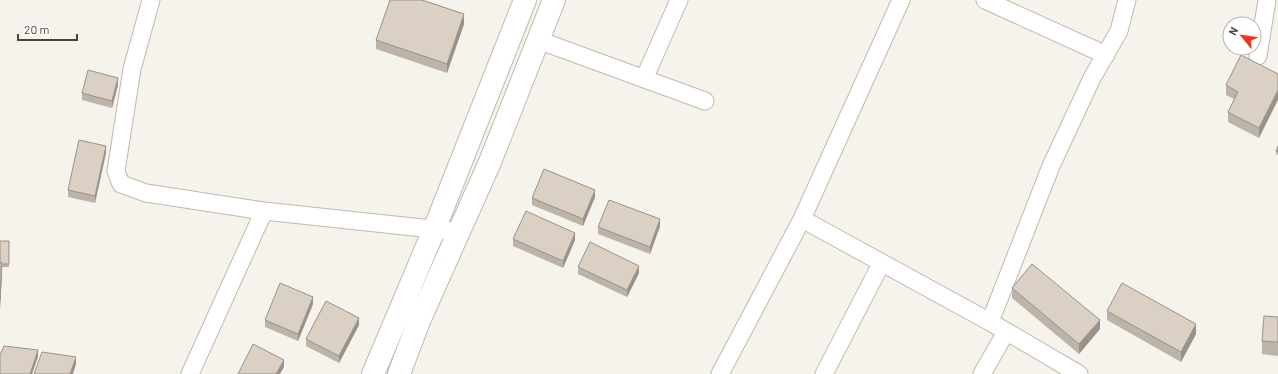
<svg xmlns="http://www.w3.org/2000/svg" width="1278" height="374" font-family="Barlow,sans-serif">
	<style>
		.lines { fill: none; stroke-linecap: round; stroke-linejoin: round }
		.minor-casing { stroke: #c2b9ae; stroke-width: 19 }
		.tertiary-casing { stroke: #c2b9ae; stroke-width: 24 }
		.minor { stroke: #fff; stroke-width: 17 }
		.tertiary { stroke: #fff; stroke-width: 22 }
		.wall { fill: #bcb3a9 }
		.shaded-wall { fill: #999289 }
		.building { fill: #dbd0c4; stroke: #999289 }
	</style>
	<rect width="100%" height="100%" fill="#f6f2ec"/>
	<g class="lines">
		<g class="minor-casing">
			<path id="minor" d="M151,0L132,69L116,171L121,184L146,193L264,211L460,232
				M985,0L1106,55
				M538,40L705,101
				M1258,56L1267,0
				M644,79L679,0
				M802,219L990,322L1079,374
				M990,322L1051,166L1092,78L1119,31L1127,0
				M190,374L264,211
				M720,374L802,219L901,0
				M824,374L881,264
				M982,374L1006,332"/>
		</g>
		<g class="tertiary-casing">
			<path id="tertiary" d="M373,374L434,230L525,0
				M399,374L419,321L490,162L554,0"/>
		</g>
		<use href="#minor" class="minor"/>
		<use href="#tertiary" class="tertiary"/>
	</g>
	<path class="wall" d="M464,24L447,73L376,49V40Z
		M1278,74L1259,138L1228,122V112L1234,99L1226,95V85Z
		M118,85L112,108L82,100V93Z
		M1278,146V155L1276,154V151Z
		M106,153L95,203L68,197V190Z
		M595,197L583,226L532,205V198Z
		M660,226L650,254L598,234V227Z
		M513,239L575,240L563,268L513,246Z
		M0,241H9V267H2L0,309Z
		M578,267L639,273L627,297L578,274Z
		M1012,288L1100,329L1079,354L1012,298Z
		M313,304L298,341L265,327V320Z
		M1107,311L1196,334L1181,362L1107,320Z
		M1278,317V356L1262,354V341Z
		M359,325L339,363L306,346V339Z"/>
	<path class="shaded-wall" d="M464,14V24L447,73V64Z
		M118,78V85L112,108V101Z
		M1278,90V100L1259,138V128Z
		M106,146V153L95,203V196Z
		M595,190V197L583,226V219Z
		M660,219V226L650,254V247Z
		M575,233V240L563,268V261Z
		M2,263V272L0,309V300Z
		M639,266V273L627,297V290Z
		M313,297V304L298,341V334Z
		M359,318V325L339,363V356Z
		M1100,320V329L1079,354V344Z
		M1196,324V334L1181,362V352Z
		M38,350V357L32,374H30Z
		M76,357V364L73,374H70Z
		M284,360V367L280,374H276Z"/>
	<path class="building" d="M390,0H422L464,14L447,64L376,40Z
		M1241,55L1278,74V90L1259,128L1228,112L1238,92L1226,85Z
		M88,70L118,78L112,101L82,93Z
		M79,140L106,146L95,196L68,190Z
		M1278,146V152L1276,151Z
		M544,169L595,190L583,219L532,198Z
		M609,200L660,219L650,247L598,227Z
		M526,211L575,233L563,261L513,239Z
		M0,241H9V264H2V263L0,262Z
		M590,242L639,266L627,290L578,267Z
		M0,262L2,263L0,300Z
		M1032,264L1100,320L1079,344L1012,288Z
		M280,283L313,297L298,334L265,320Z
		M1122,283L1196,324L1181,352L1107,311Z
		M326,301L359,318L339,356L306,339Z
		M1264,316L1278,317V342L1262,341Z
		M253,344L284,360L276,374H238Z
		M4,346L38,350L30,374H0V355Z
		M42,352L76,357L70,374H34Z"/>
	<g transform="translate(1242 36) rotate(299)"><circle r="19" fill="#ffffff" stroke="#b7b3b0"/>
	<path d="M0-3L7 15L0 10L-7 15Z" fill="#fd2e1c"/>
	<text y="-6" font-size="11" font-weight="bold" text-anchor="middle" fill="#4b4239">N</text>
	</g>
	<path d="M18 34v6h59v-6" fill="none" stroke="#4b4239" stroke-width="2"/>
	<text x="24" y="34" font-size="12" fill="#4b4239" stroke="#ffffff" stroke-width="3" paint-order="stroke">20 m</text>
</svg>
